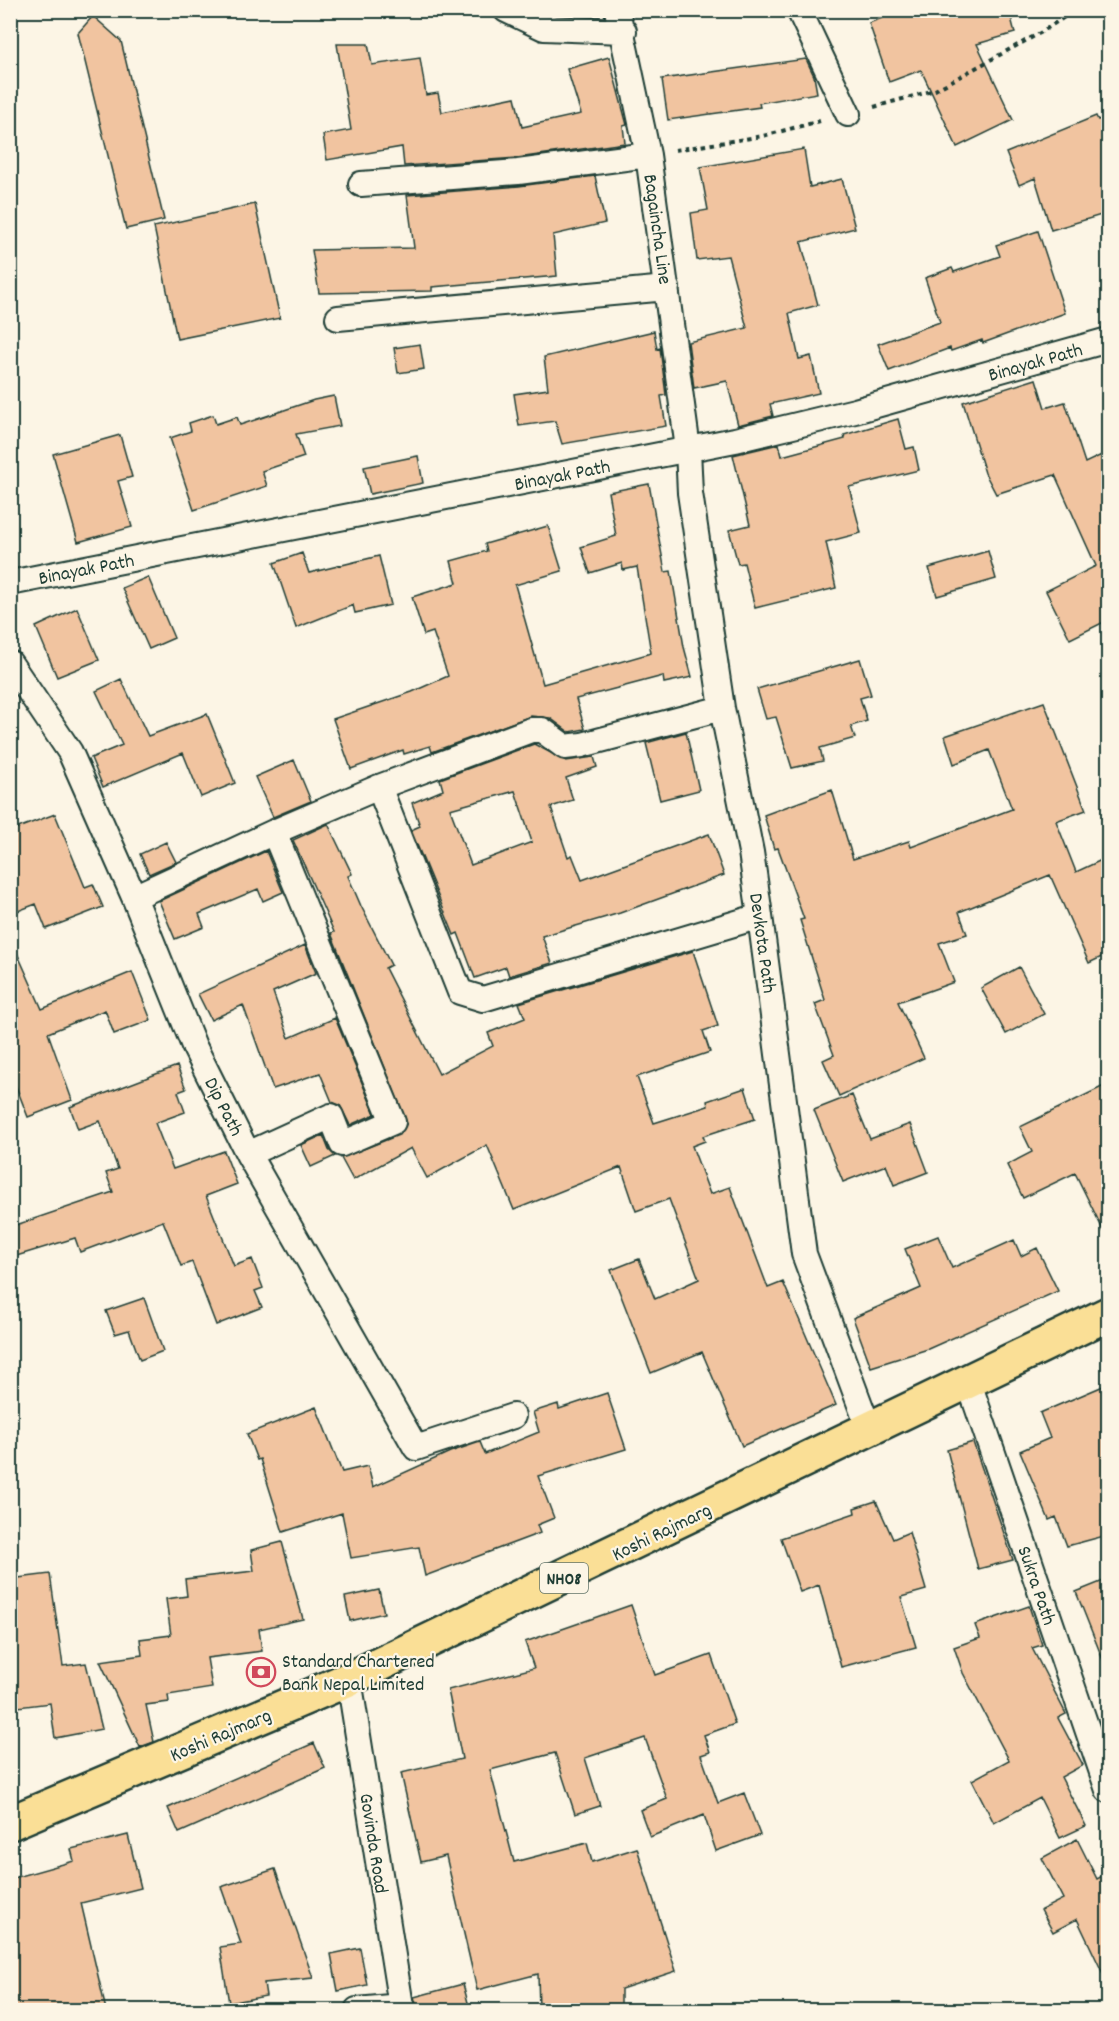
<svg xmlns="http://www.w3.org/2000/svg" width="1119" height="2021" font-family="Dekko,sans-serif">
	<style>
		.building { fill: #f1c4a0; stroke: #1f3d34; stroke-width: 1.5; fill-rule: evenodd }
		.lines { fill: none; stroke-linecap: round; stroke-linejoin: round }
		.street-casing { stroke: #1f3d34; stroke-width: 28 }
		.primary-casing { stroke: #1f3d34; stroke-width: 38 }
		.path { stroke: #1f3d34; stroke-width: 4; stroke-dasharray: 4.5 4.5; stroke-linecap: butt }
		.street { stroke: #fcf5e5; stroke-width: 24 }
		.primary { stroke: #fadf96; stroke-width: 33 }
		.labels { text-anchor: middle; stroke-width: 4.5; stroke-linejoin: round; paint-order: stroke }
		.shield { fill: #fcf5e5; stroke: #617469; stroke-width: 1.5 }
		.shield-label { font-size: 18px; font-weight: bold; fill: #1f3d34 }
		.street-label { font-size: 20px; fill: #1f3d34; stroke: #fcf5e5 }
		.poi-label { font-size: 20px; fill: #1f3d34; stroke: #fcf5e5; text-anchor: start }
	</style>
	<rect width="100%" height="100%" fill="#fcf5e5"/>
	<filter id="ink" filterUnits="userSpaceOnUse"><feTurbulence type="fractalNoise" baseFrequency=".0167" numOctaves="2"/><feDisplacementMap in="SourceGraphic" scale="12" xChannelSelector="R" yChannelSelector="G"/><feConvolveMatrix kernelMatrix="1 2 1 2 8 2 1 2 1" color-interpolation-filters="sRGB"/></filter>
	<g filter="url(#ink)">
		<path class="building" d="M903,10H1009L1015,33L977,44L1013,120L957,147L921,70L889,82L869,23Z
			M93,16L121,41L164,220L126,229L78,33Z
			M337,44H368L372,65L420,58L426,95L438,93L442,112L515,97L522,127L581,114L567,69L609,57L627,125L623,126L625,143L517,158L404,166L402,147L327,160L323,135L351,130Z
			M806,59L814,76L817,93L759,103L760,107L668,120L662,79Z
			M1096,116L1098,120L1108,116V213L1051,230L1035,178L1019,185L1006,153Z
			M804,149L810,187L842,179L855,228L801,242L818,305L789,313L799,359L811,356L819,393L770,404L773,416L738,425L727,381L694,388L688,342L747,328L728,256L697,260L691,213L708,210L700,167Z
			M595,176L605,223L553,235L557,276L432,287V291L319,293L312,250L414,248L407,195L519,186Z
			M255,204L280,318L177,339L154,227Z
			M1038,231L1065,313L983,343L982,340L951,351L950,348L889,371L878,344L940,322L925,278L952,268L954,272L1000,256L996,245Z
			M654,331L657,349L660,348L666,395L661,396L666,426L562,444L555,421L519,426L514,394L548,389L544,357Z
			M420,344L424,369L398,373L394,348Z
			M1036,379L1045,408L1065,402L1085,463L1108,452V620L1070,639L1046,591L1096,566L1055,475L996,494L985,473L963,402Z
			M334,396L340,426L296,434L304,457L262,471L267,486L194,510L170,438L191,431L189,423L213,415L216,424L237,417L240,425L314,400Z
			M898,419L906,449L914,447L919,470L849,487L861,533L826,542L836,588L755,608L744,563L738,564L729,530L750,525L733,455L779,444L782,456L845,439L844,435Z
			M120,435L132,477L118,481L132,527L78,542L53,454Z
			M418,456L423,483L370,494L364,467Z
			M649,484L665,572L671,571L684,647L692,677L664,683L663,676L576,699L585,729L569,732L550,718L531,716L432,752L430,746L404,754L403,750L351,769L333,719L412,692L448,676L433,632L424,635L412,597L457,583L451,561L487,551L485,544L548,526L562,571L515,585L543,684L651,653L637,567L623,570L622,563L590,573L581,547L616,536L608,492Z
			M988,551L996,579L937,596L929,568Z
			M302,553L309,573L379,556L391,605L355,613L353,605L296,628L274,563Z
			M148,577L174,638L149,649L122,588Z
			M77,608L99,660L57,677L36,627Z
			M860,659L871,695L860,698L867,721L851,726L855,738L820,748L823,761L792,768L776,717L766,719L757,689Z
			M121,679L148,736L207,714L235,783L201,797L183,753L103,787L91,758L122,745L96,691Z
			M1044,702L1086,810L1056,821L1076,872L1108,857V954L1089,963L1050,875L959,912L967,934L939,943L954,982L898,1002L924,1058L839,1096L823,1060L834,1055L815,1004L825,1000L800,920L804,919L778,848L774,849L764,815L832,790L853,859L909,841L911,847L1012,809L989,750L954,764L945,736Z
			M686,732L699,790L660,800L646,743Z
			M534,744L566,761L594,757L597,767L566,778L573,800L551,807L568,857L572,855L582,880L709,834L724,875L620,913L542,936L552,963L509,976L506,967L475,978L458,933L454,935L411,830L420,826L412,803L443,790L440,779ZM515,791L532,842L471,865L450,809Z
			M294,760L311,801L273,817L255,777Z
			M55,814L85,887L93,884L103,907L46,929L36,904L10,914V831Z
			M328,824L352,874L348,876L361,906L391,965L385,968L439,1074L493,1046L488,1033L525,1018L519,1003L693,951L718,1026L703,1031L710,1052L637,1077L654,1123L708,1106L707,1101L745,1088L755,1119L703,1136L705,1141L692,1146L710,1194L730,1187L768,1288L783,1282L836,1405L742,1446L702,1352L651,1373L611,1270L639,1259L655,1299L699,1279L669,1199L636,1211L621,1167L514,1210L487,1145L427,1178L411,1148L353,1180L341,1158L399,1135L407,1123L331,933L334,932L293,840Z
			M166,842L176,862L149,874L140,854Z
			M266,851L283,892L263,901L258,889L199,914L204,927L175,939L159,901Z
			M10,937L42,1009L132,972L151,1020L114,1034L105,1010L48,1033L72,1100L28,1117L10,1071Z
			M305,945L316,973L273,992L289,1038L335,1018L375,1114L350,1125L340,1105L332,1102L320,1073L273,1089L243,1005L211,1020L198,994Z
			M1019,967L1044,1014L1006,1034L981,988Z
			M177,1066L186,1089L178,1092L185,1112L155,1123L173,1169L224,1151L237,1184L206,1196L234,1266L252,1259L263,1288L255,1291L262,1307L216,1325L192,1262L181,1266L163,1221L80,1252L75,1238L10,1258V1227L113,1192L106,1173L118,1169L100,1121L78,1129L70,1107Z
			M1108,1084V1240L1075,1173L1023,1198L1007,1165L1032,1152L1020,1127Z
			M852,1095L870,1139L910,1124L928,1172L894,1185L886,1165L843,1182L814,1110Z
			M323,1135L329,1150L335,1156L311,1167L301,1145Z
			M938,1236L952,1268L1014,1240L1021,1256L1037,1248L1058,1291L928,1349L871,1367L853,1318L921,1288L905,1249Z
			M144,1298L163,1351L140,1360L129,1330L115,1334L106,1311Z
			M1108,1384V1535L1067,1546L1056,1517L1049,1520L1020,1451L1050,1438L1040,1413Z
			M607,1393L626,1449L538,1476L554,1518L537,1525L540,1533L425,1576L419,1547L351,1558L342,1513L283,1532L260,1459L257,1460L247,1434L316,1407L342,1472L368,1466L373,1487L450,1452L480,1442L485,1454L539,1432L533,1412L558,1404L559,1409Z
			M973,1442L1013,1560L978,1569L947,1450Z
			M876,1501L893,1539L909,1532L926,1590L901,1597L916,1647L841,1667L819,1585L800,1592L781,1538L855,1513L854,1508Z
			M282,1542L303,1619L259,1629L262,1651L207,1658L212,1688L168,1695L169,1702L146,1705L154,1742L140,1747L100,1661L142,1655L140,1639L171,1635L166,1599L187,1596L185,1579L254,1571L251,1550Z
			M50,1574L63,1666L86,1663L102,1729L55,1738L50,1703L10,1708V1579Z
			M1108,1579V1669L1107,1670L1076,1592Z
			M379,1590L384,1613L350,1621L345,1597Z
			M631,1605L655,1675L711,1655L735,1724L704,1735L710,1752L701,1755L718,1803L744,1793L760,1835L716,1851L704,1815L650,1837L640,1810L667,1799L645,1738L585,1758L600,1806L575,1814L555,1753L490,1770L514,1862L587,1843L592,1862L637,1848L676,1971L621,1989V2010H539L538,1974L477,1990L446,1856L421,1862L401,1773L462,1759L448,1690L534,1668L525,1642Z
			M1029,1606L1042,1645L1032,1648L1066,1714L1058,1718L1083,1765L1061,1777L1086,1826L1060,1838L1040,1798L994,1823L972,1780L1009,1760L963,1673L954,1647L980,1638L975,1625Z
			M314,1743L325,1768L179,1833L168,1808Z
			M128,1835L141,1888L81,1903L106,2010H10V1879L74,1861L71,1849Z
			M1077,1839L1097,1879L1108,1873V1984L1077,1919L1053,1932L1041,1910L1063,1899L1042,1858Z
			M275,1869L313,1978L264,1983L266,1996L229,2003L220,1947L241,1944L221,1887Z
			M360,1948L367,1985L338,1991L331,1954Z
			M463,1984L470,2010H418L414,1997Z"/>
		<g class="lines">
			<g class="street-casing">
				<path id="street" d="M506,10L544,28L624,31
					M617,10L648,155L688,449L690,493L722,708L751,852L760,916L804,1254L869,1429
					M799,10L848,114
					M361,184L518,172L648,155
					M338,318L667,288
					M10,583L735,440L855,411L1108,340
					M10,663L70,752L134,897L194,1046L248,1154L416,1448L513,1416
					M379,787L460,992L483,999L760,916
					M134,897L274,832L379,787L531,730H542L565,747L582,745L722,708
					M248,1154L331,1116L342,1144L393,1122L274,832
					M968,1380L1108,1790
					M349,1679L401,2006
					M357,2010L401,2006L404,2010"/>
			</g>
			<g class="primary-casing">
				<path id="primary" d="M10,1823L349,1679L1108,1314"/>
			</g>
			<path class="path" d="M874,107L935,90L1040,33L1075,10
				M675,150L763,136L820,121"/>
			<use href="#street" class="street"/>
			<use href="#primary" class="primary"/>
		</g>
	</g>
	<defs>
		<g id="bank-ring" transform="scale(1.5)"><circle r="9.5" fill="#fcf5e5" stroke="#d1495b" stroke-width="1.5"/><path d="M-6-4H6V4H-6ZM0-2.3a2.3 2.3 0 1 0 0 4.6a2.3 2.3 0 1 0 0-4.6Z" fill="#d1495b"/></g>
	</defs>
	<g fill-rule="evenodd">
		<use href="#bank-ring" x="261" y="1672"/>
	</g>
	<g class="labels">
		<rect class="shield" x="540" y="1563" width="48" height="30" rx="4.5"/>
		<g class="shield-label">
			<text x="564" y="1584">NH08</text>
		</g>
		<g class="street-label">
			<text transform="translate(659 229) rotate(82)" y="7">Bagaincha Line</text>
			<text transform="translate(1035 361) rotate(-16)" y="7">Binayak Path</text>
			<text transform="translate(562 474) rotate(-11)" y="7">Binayak Path</text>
			<text transform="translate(86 568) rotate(-11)" y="7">Binayak Path</text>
			<text transform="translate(764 943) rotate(82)" y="7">Devkota Path</text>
			<text transform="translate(225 1106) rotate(63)" y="7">Dip Path</text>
			<text transform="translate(661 1531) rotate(-26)" y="7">Koshi Rajmarg</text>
			<text transform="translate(1038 1585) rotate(71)" y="7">Sukra Path</text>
			<text transform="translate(220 1734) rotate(-23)" y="7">Koshi Rajmarg</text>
			<text transform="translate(375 1843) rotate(81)" y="7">Govinda Road</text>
		</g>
		<g class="poi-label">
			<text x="282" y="1667">Standard Chartered<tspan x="282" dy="23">Bank Nepal Limited</tspan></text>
		</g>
	</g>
	<rect width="1119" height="2021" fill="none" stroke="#fcf5e5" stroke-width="36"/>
	<rect x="18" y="18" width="1083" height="1985" fill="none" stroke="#1f3d34" stroke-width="2" filter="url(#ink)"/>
</svg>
